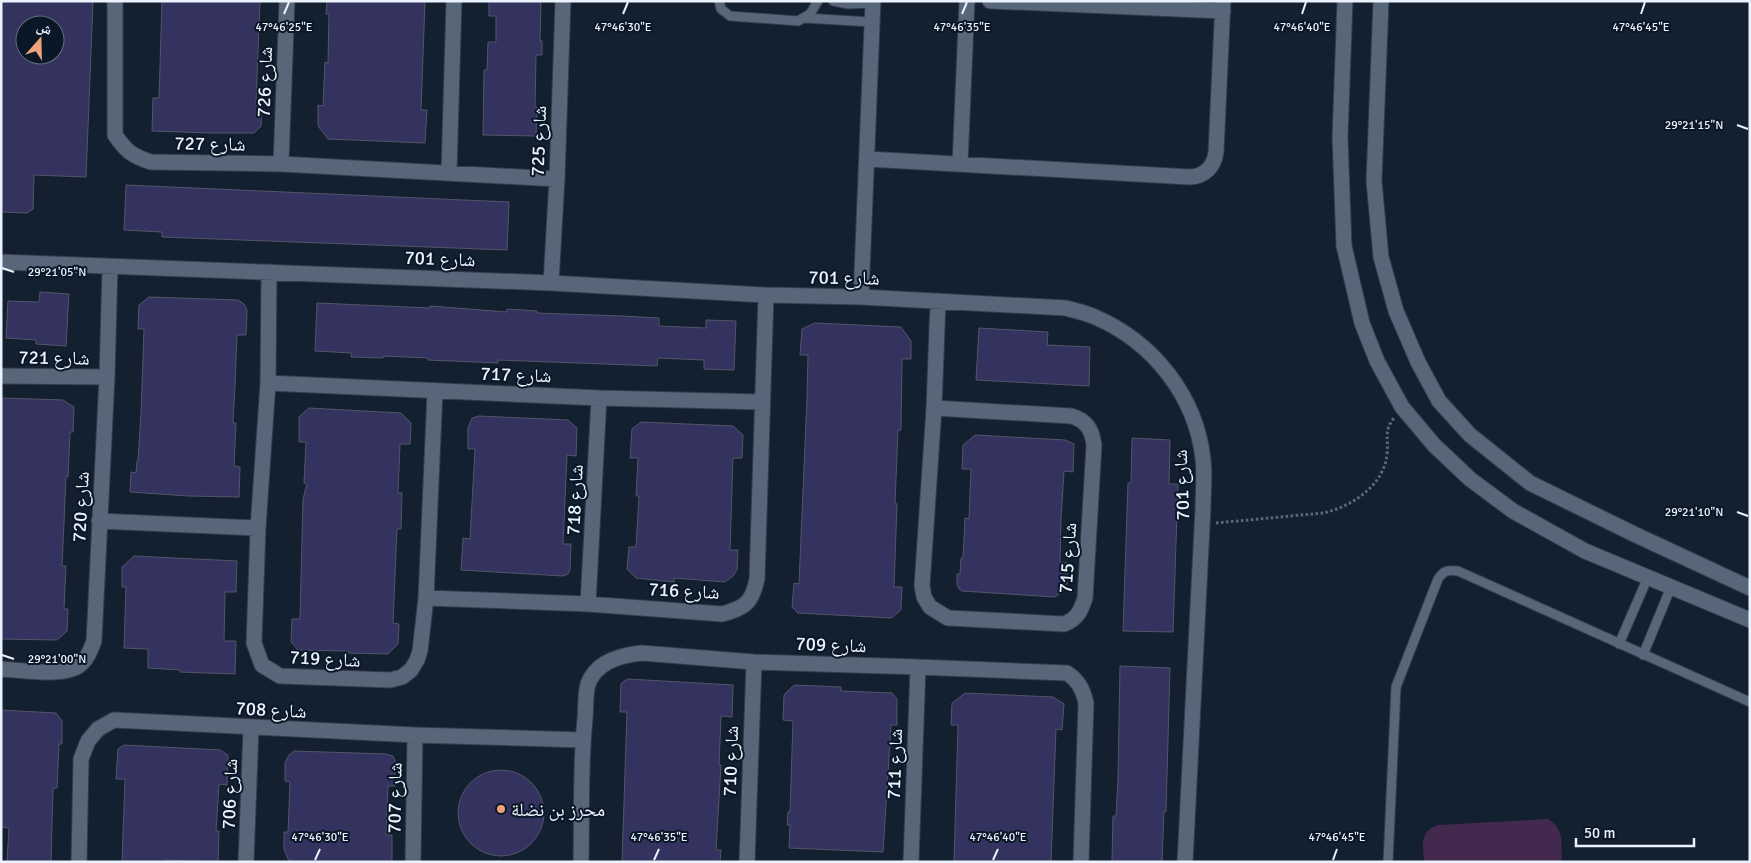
<svg xmlns="http://www.w3.org/2000/svg" width="1751" height="863" font-family="Signika,'Noto Naskh Arabic',sans-serif">
	<style>
		.green { fill: #42294d }
		.building { fill: #34325e; stroke: #54556a; fill-rule: evenodd }
		.lines { fill: none; stroke-linecap: round; stroke-linejoin: round }
		.lane-casing { stroke: #343c4a; stroke-width: 11 }
		.street-casing { stroke: #343c4a; stroke-width: 17 }
		.path { stroke: #5e6978; stroke-width: 3; stroke-dasharray: 2.5 2.5; stroke-linecap: butt }
		.lane { stroke: #576679; stroke-width: 9 }
		.street { stroke: #576679; stroke-width: 15 }
		.ticks { fill: none; stroke: #e9f2fd; stroke-width: 2 }
		.poi-dot { fill: #f0a27a; stroke: #0a1726; stroke-width: 2 }
		.labels { text-anchor: middle; stroke-width: 4; stroke-linejoin: round; paint-order: stroke }
		.street-label { font-size: 19px; fill: #e9f2fd; stroke: #0a1726 }
		.poi-label { font-size: 19px; fill: #e9f2fd; stroke: #0a1726; text-anchor: start }
		.ticks-label { font-size: 12px; text-anchor: middle; fill: #e9f2fd; stroke: #0a1726; stroke-width: 4; stroke-linejoin: round; paint-order: stroke }
	</style>
	<rect width="100%" height="100%" fill="#132030"/>
	<path class="green" d="M1548,819C1565,829 1561,844 1562,862H1424C1423,845 1419,831 1438,825Z"/>
	<path class="building" d="M1,1H93L86,177L34,175L33,209L27,213L1,212ZM25,25H55V55H25Z
		M162,1H260L256,102L262,103L261,126L254,133H211L152,131L153,98H159Z
		M327,1H425L421,110H427L425,143L328,139L318,126V105L323,106L325,62L328,63L329,14H326Z
		M489,1H541L540,41H542V55H536L535,107H537L536,136L483,135L484,70H487L488,42H496V16H489Z
		M126,185L509,202L507,250L162,237V232L124,230Z
		M40,292L69,294L66,346L36,344V340L6,338L8,301L39,302Z
		M149,297L238,300L244,304L247,310L246,335H237L235,386L233,423H236L234,466L240,467L239,497L188,496L130,492L131,472L136,473L137,461H138L141,413L144,329H138L139,305Z
		M317,303L430,308V306L507,312V309L537,311V313L622,316L659,318V326L706,328V320L736,321L734,370L704,369V360L658,358L657,366L498,360V363L428,360V358L383,356V358L351,357L352,353L315,351Z
		M815,323L901,327L911,341V359H902L901,430H898L895,503L897,504L894,587H902L901,610L891,618L798,613L792,607L794,583L799,584L807,398L808,355H800L802,329Z
		M979,328L1048,332L1047,345L1090,347L1089,386L976,380Z
		M1,398L63,400L74,407L73,432H70L68,477L66,476L64,523L62,566H66L64,609H68L67,631L57,640L1,639Z
		M309,408L401,413L411,423L410,444H400L398,493H402L401,529H397L393,623L399,624L398,644L388,654L348,653V651L298,650L291,642L292,619H300L303,499L307,484L304,483L306,442H299V417Z
		M479,416L568,420L577,428L576,456L567,455L563,544H571L570,570L568,574L563,576L461,570L463,538L470,539L475,449H468V428L472,418Z
		M641,422L733,426L743,435L742,458H733L730,550H738L737,570L733,576L725,582L674,578V582L636,578L627,569L629,547H636L639,496H636L638,458H630L632,429Z
		M975,435L1065,440L1074,444L1073,472L1064,471L1061,520L1060,562L1068,563L1067,584L1063,591L1055,597L962,591L959,589L957,585V574H960L961,558H963L965,518L969,519L971,469H962L963,445Z
		M1132,438L1170,440L1169,484H1178L1173,632L1123,631L1128,483H1131Z
		M134,556L237,561L236,592H225L224,641H236L235,674L180,672V670L148,668V649L124,648L126,587H122V567Z
		M1120,666L1170,668L1166,812L1164,811L1162,862H1112L1113,816H1116L1118,779Z
		M628,679L733,685L732,717L721,716L719,765H721L716,850H721L720,862H622L627,712H620L621,684L624,681Z
		M794,685L841,687V691L892,693L897,699V725H891L883,852L789,848L790,825H787L788,812H790L793,721L783,720L784,695Z
		M965,693L1053,697L1064,704L1062,730L1056,729L1051,862H954L958,725H951L952,703Z
		M1,710L56,713L62,721V744H59L57,788H53L51,862H7L9,828L1,827Z
		M124,745L220,750L228,755L227,785L219,784L216,831H219L218,862L165,860V862H122L125,779H116L118,749Z
		M294,751L386,754L393,756L395,761V786H388L386,835H392V862H292L288,859L284,849V832H288L290,782L285,781V763L289,755Z
		M458 813a43 43 0 1 1 86 0a43 43 0 1 1-86 0Z"/>
	<g class="lines">
		<g class="lane-casing">
			<path id="lane" d="M719,1L721,9L730,16L798,21L810,14L818,1
				M833,1L848,4L873,3
				M804,18L872,22
				M1619,644L1648,577
				M1643,655L1671,587
				M1388,862L1396,687L1438,579C1444,570 1448,570 1458,571L1750,702"/>
		</g>
		<g class="street-casing">
			<path id="street" d="M115,1V135C126,151 132,156 151,162L281,164L557,179
				M990,1L1223,11
				M1345,1L1340,137L1344,246L1362,323L1377,361L1402,407L1434,445L1470,479L1513,511L1585,551L1750,620
				M1381,1L1374,181L1381,257L1396,311L1418,362L1439,401L1470,435L1530,483L1636,535L1750,588
				M867,159L1190,177C1205,176 1214,167 1216,152L1223,1
				M281,164L287,1
				M960,164L967,1
				M449,172L454,1
				M1,262L551,283L766,295L861,297L1066,308C1076,311 1086,313 1095,317C1153,342 1196,396 1203,459C1205,475 1203,492 1203,508L1185,862
				M269,272L268,383L258,528L254,643L262,665L280,676L390,680L402,677L411,670L417,660L420,651L426,598L435,391
				M551,283L557,179L563,1
				M861,297L873,1
				M1,376L107,377
				M268,383L599,398L762,402
				M934,408L1071,416C1086,420 1092,429 1094,445L1085,598C1081,611 1077,619 1064,624L948,618L930,607L924,597L922,586L934,408L938,301
				M99,521L258,528
				M426,598L588,604L722,614C745,608 752,603 757,579L766,295
				M588,604L599,398
				M1,669C21,670 67,678 81,664C88,658 91,649 94,641L107,377L110,267
				M79,862L81,759L88,741L98,729L114,720L415,735L583,740
				M246,862L251,728
				M413,862L415,735
				M581,862C582,814 580,766 585,719C586,708 585,694 588,684C596,662 621,655 642,653L754,662L918,667L1067,673C1079,681 1083,690 1086,703L1081,862
				M747,862L754,662
				M911,862L918,667"/>
		</g>
		<path class="path" d="M1216,523L1323,513C1351,507 1384,486 1387,454C1389,439 1383,432 1394,418"/>
		<use href="#lane" class="lane"/>
		<use href="#street" class="street"/>
	</g>
	<path class="ticks" d="M284,14L289,2M623,14L628,2M962,14L967,2M1302,14L1306,2M1641,14L1645,2M1737,125L1748,129M2,268L14,272M1737,512L1748,516M2,655L14,659M315,860L320,849M654,860L659,849M993,860L998,849M1333,860L1337,849"/>
	<circle class="poi-dot" cx="501" cy="809" r="5"/>
	<g class="labels">
		<g class="street-label">
			<text transform="translate(264 82) rotate(-88)" y="7">شارع 726</text>
			<text transform="translate(538 141) rotate(-88)" y="7">شارع 725</text>
			<text transform="translate(210 143) rotate(1)" y="7">شارع 727</text>
			<text transform="translate(440 258) rotate(2)" y="7">شارع 701</text>
			<text transform="translate(844 277) rotate(1)" y="7">شارع 701</text>
			<text transform="translate(54 357) rotate(1)" y="7">شارع 721</text>
			<text transform="translate(516 374) rotate(2)" y="7">شارع 717</text>
			<text transform="translate(1181 485) rotate(-92)" y="7">شارع 701</text>
			<text transform="translate(574 500) rotate(-87)" y="7">شارع 718</text>
			<text transform="translate(80 507) rotate(-87)" y="7">شارع 720</text>
			<text transform="translate(1067 558) rotate(-86)" y="7">شارع 715</text>
			<text transform="translate(684 590) rotate(3)" y="7">شارع 716</text>
			<text transform="translate(831 644) rotate(2)" y="7">شارع 709</text>
			<text transform="translate(325 658) rotate(3)" y="7">شارع 719</text>
			<text transform="translate(271 709) rotate(3)" y="7">شارع 708</text>
			<text transform="translate(730 761) rotate(-88)" y="7">شارع 710</text>
			<text transform="translate(894 764) rotate(-88)" y="7">شارع 711</text>
			<text transform="translate(229 794) rotate(-88)" y="7">شارع 706</text>
			<text transform="translate(394 798) rotate(-89)" y="7">شارع 707</text>
		</g>
		<g class="poi-label">
			<text x="511" y="816">محرز بن نضلة</text>
		</g>
	</g>
	<g class="ticks-label">
		<text x="623" y="31">47°46'30"E</text>
		<text x="962" y="31">47°46'35"E</text>
		<text x="1302" y="31">47°46'40"E</text>
		<text x="1641" y="31">47°46'45"E</text>
		<text x="284" y="31">47°46'25"E</text>
		<text x="1694" y="129">29°21'15"N</text>
		<text x="57" y="276">29°21'05"N</text>
		<text x="1694" y="516">29°21'10"N</text>
		<text x="57" y="663">29°21'00"N</text>
		<text x="320" y="841">47°46'30"E</text>
		<text x="659" y="841">47°46'35"E</text>
		<text x="998" y="841">47°46'40"E</text>
		<text x="1337" y="841">47°46'45"E</text>
	</g>
	<rect width="1751" height="863" fill="none" stroke="#e9f2fd" stroke-width="5"/>
	<g transform="translate(40 40) rotate(20)"><circle r="24" fill="#0a1726" stroke="#636f7c"/>
	<path d="M0-4L9 19L0 12L-9 19Z" fill="#f0a27a"/>
	<text y="-8" font-size="14" font-weight="bold" text-anchor="middle" fill="#e9f2fd">ش</text>
	</g>
	<path d="M1576 838v8h118v-8" fill="none" stroke="#e9f2fd" stroke-width="2.5"/>
	<text x="1584" y="838" font-size="15" fill="#e9f2fd" stroke="#0a1726" stroke-width="4" paint-order="stroke">50 m</text>
</svg>
